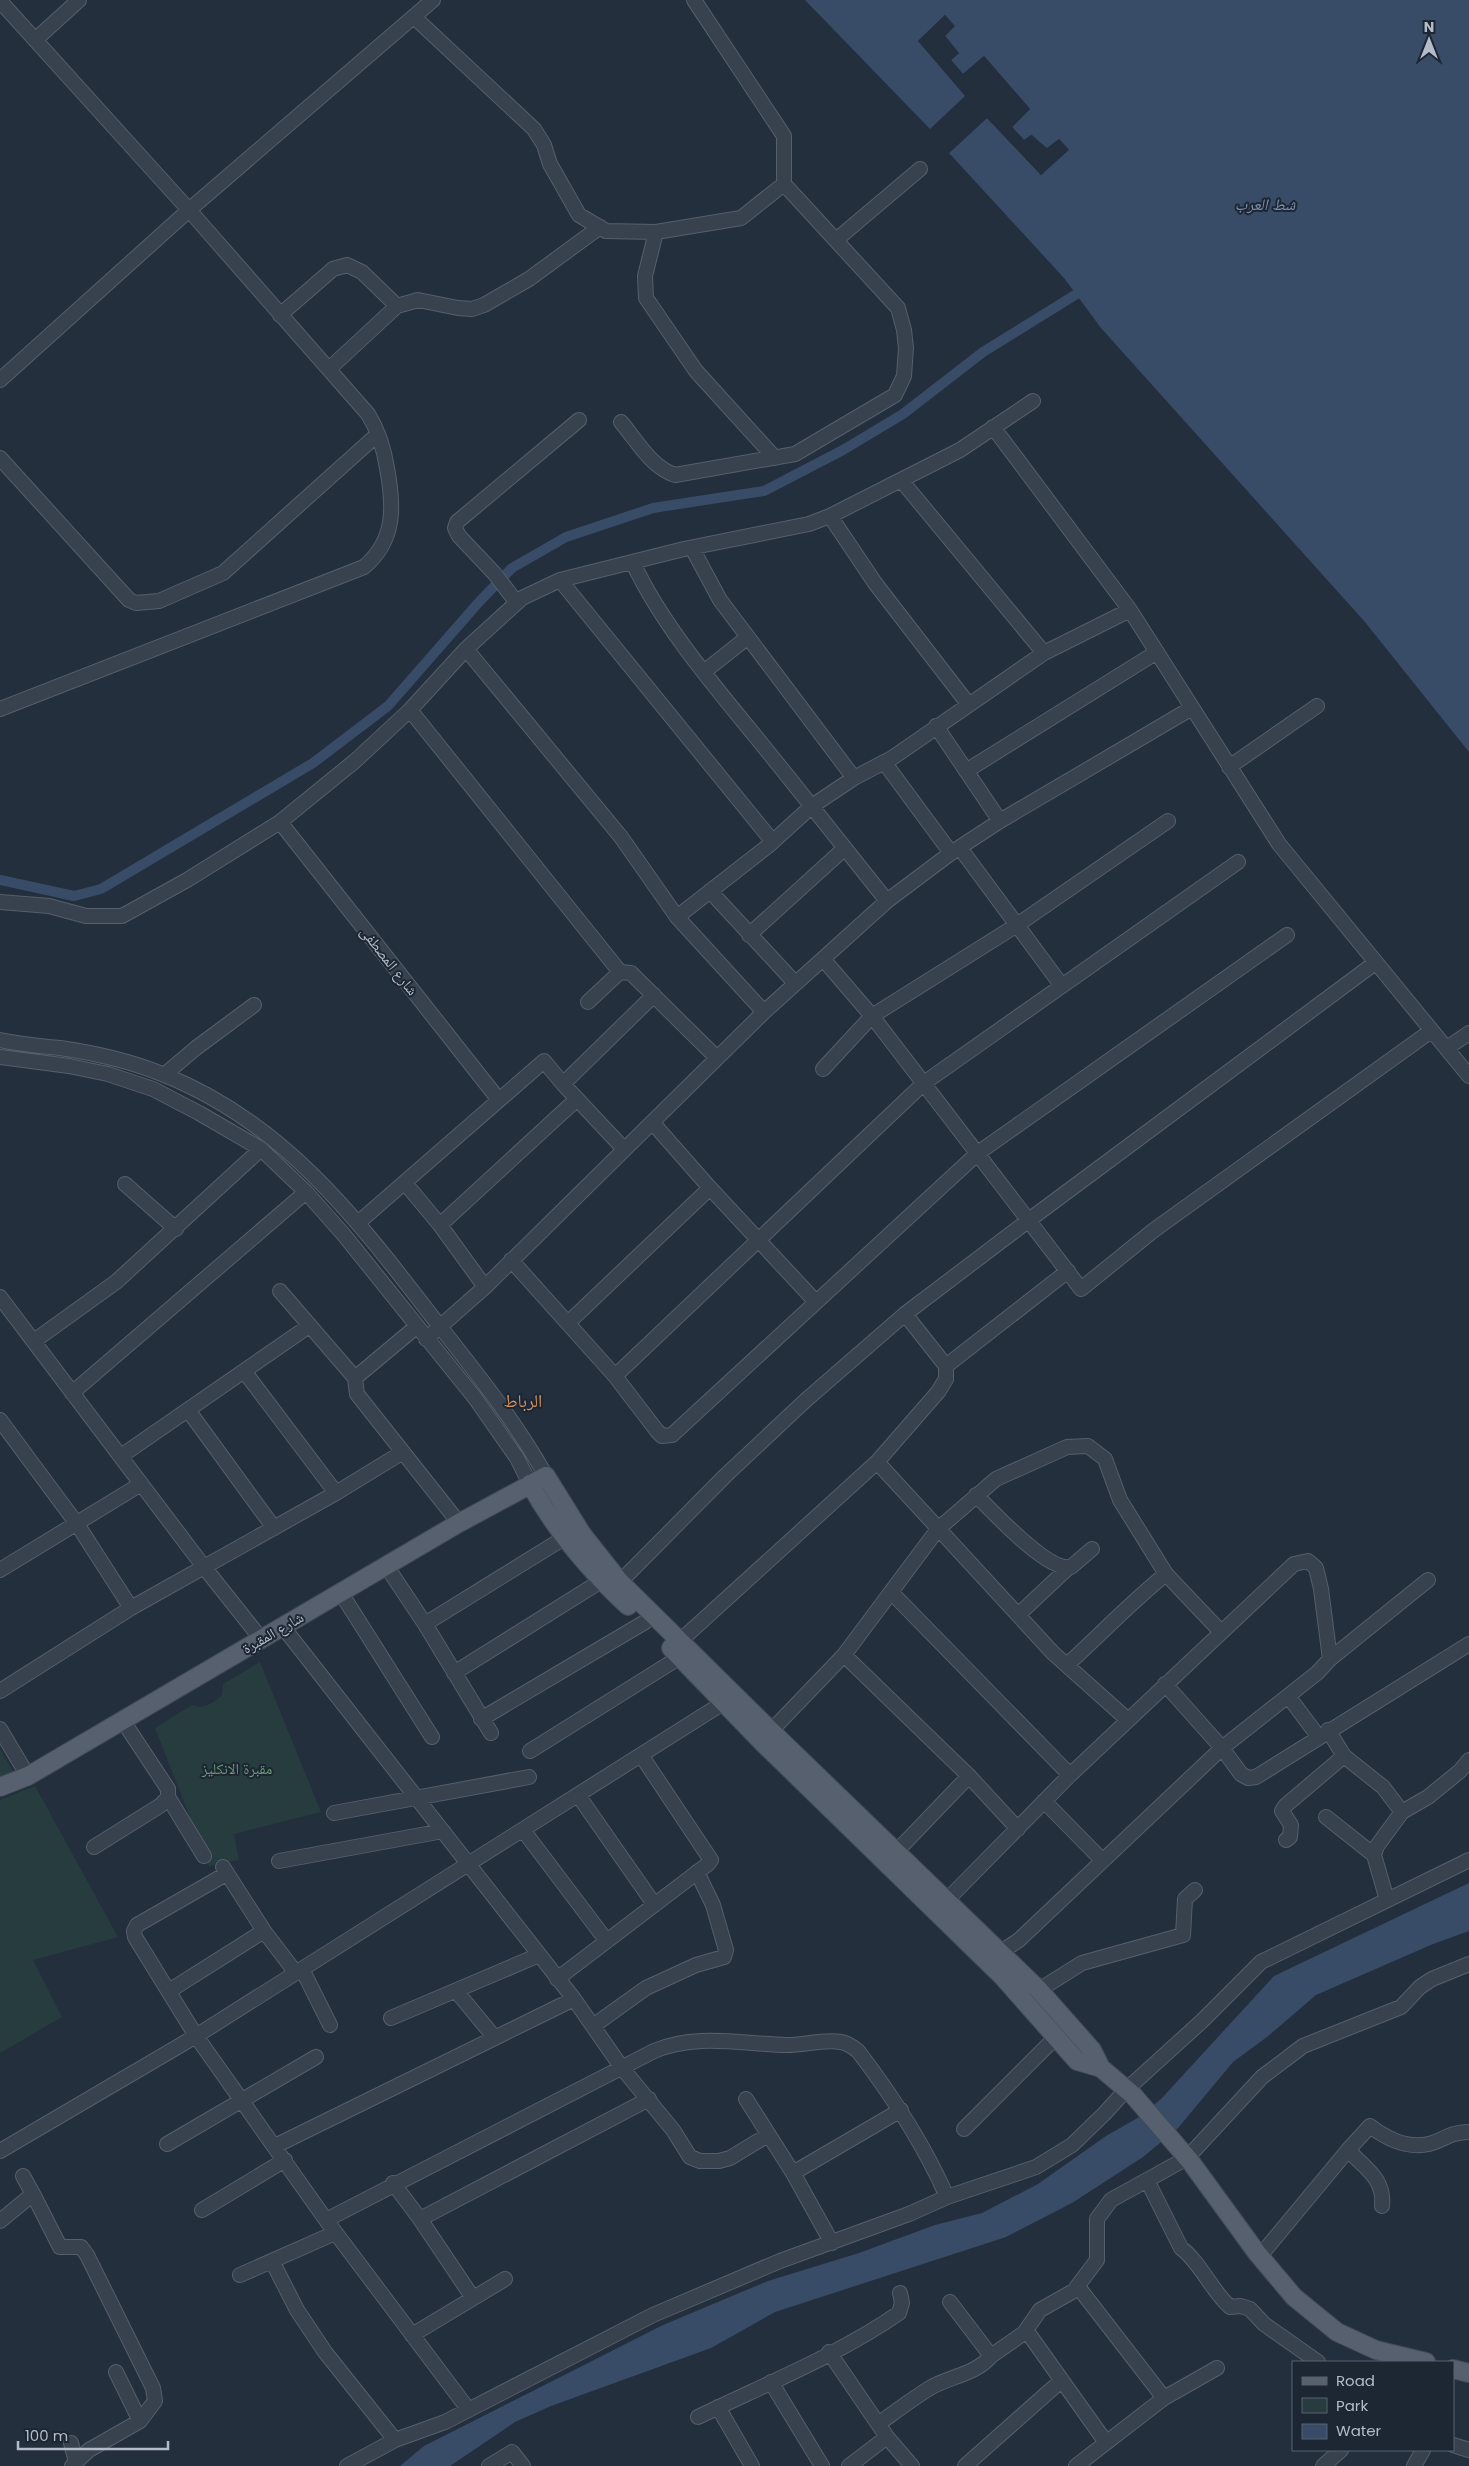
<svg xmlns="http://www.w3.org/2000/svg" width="1469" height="2466" font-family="Poppins,'Noto Naskh Arabic',sans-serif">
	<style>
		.green { fill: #263c3f }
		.water { fill: #394c67 }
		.pier { fill: #242f3e }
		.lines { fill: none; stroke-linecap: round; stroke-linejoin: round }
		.canal { stroke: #394c67; stroke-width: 10 }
		.minor-casing { stroke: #565f6c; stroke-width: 16 }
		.major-casing { stroke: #414a57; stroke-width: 20 }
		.minor { stroke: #38414e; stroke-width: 14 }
		.major { stroke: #56606e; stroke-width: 18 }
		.labels { text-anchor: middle; stroke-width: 4; stroke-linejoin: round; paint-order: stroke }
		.street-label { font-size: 15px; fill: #b4bcc9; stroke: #1d2633 }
		.park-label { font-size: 15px; fill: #6b9a76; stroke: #1d2633 }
		.water-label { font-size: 16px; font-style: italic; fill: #7c92b1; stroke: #1d2633 }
		.quarter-label { font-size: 18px; fill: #d59563; stroke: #1d2633 }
	</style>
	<rect width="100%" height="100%" fill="#242f3e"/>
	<path class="green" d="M260,1662L321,1812L234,1834L239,1860L209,1866L155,1728L192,1705C204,1710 213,1703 222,1695L223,1684Z
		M0,1749L15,1775L0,1781Z
		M35,1786L118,1937L33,1960L62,2017L0,2053V1800Z"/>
	<path class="water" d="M805,0H1469V752L1365,622L1101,328L1064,278L949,153L987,118L1041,175L1068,149L1059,139L1047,149L1032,135L1024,140L1012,127L1030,109L984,56L963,74L951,60L959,53L945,36L954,26L945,15L918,41L965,96L930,129Z
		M1469,1883V1931L1433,1944L1316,1995L1267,2037L1233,2062L1178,2128L1143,2157L1072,2203L1006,2237L775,2312L711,2348L551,2406L515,2422L450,2466H400L424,2446L663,2325L768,2281L859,2253L935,2225L982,2213L1038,2184L1106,2136L1141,2116L1162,2098L1274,1976Z"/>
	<path class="pier" d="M945,15L955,26L945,36L959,53L951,60L963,74L984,56L1030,109L1012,127L1024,140L1031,135L1047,148L1059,139L1069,150L1041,175L987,118L949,153L947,151L987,115L1041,172L1065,150L1058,142L1048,151L1031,138L1023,142L1010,129V125L1027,109L983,60L965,76H962L949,61L955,53L943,37L951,26L944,18L921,41L968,97L918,41Z"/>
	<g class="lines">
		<path class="canal" d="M0,880L74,896L101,889L313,763L388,706L479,602L512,568L566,537L653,508L764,491L843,450L903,414L983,352L1075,295"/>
		<g class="minor-casing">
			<path id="minor" d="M0,1L189,210L368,414C378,430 384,449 387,468C394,506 396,540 364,567L0,709
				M414,17L534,129L544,145L550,164L579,215L606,231L656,232L741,218L784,184V136L694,0
				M35,40L79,0
				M656,232L645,276L646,298L696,371L775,458
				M836,240L920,169
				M280,315L333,269L347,265L362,272L397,306
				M329,369L397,306L418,300L458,308L472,309L484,305L529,279L600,227
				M0,380L189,210L433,0
				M621,422C637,441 651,467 675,475L795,454L895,395L904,376L906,348L904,330L898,308L784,184
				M993,427L1130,610L1279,844L1469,1076
				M0,458L129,600L136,603L159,601L223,573L378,434
				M901,480L1044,653
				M830,516L875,583L969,705
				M692,548L720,600L854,778
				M633,563C663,626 712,683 756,737C800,791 843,846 887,901
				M560,580L769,837L770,842
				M517,603L494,573L459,536L455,528L457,522L579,420
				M466,649L621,837L677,917L764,1012
				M705,671L748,637
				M410,710L620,972
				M936,726L1000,821
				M884,762L951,853
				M1229,767L1317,706
				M966,771L1157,652
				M280,822L499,1100
				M960,848L1062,986
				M710,891L795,983
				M0,902L49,906L86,916H122L187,880L280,822L355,761L410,710L466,649L522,598L560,580L684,549L809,524L830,516L960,450L1033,401
				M677,917L768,846L812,806L854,778L892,758L1044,653L1130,610
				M749,935L845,848
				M823,959L872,1016L1081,1289L1154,1230L1431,1031
				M588,1002L620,972L631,973L717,1058
				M0,1040C20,1044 40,1046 60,1048C95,1053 130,1061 162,1074C284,1122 357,1219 434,1319C474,1370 514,1419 546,1476
				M1447,1048L1469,1033
				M0,1057L69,1066L108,1074L153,1089L199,1113L261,1149L306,1192L344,1235L475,1398L517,1458L530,1484
				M823,1069L872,1016L1017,925L1168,821
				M164,1075L196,1048L254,1005
				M563,1084L654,995
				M652,1122L710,1188L816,1302
				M405,1183L440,1225L485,1287
				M125,1184L176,1229
				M359,1222L544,1061L563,1084L624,1149
				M440,1225L577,1099
				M511,1260L615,1376L657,1431L662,1436L672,1435L978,1153L1287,935
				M280,1291L355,1378L357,1394L459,1523
				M0,1297L204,1567L262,1640
				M569,1322L710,1188
				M426,1339L485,1287L764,1012L887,901L951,853L1000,821L1192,708
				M34,1341L116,1282L261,1149
				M946,1366L1068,1271
				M244,1371L336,1493
				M615,1376L924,1083L1238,862
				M355,1378L416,1327
				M72,1393L306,1192
				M188,1410L274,1528
				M0,1420L77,1524L131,1608
				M121,1456L309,1326
				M877,1462L1053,1653L1128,1720
				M976,1495C993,1512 1048,1572 1071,1567L1092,1549
				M387,1567L425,1624L491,1733
				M0,1570L141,1484
				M620,1582L726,1475L806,1400L905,1314L1029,1220L1375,963
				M341,1593L432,1737
				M892,1593L1070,1775
				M1018,1615L1068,1568
				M425,1624L564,1538
				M283,1627L574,1999L622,2068L673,2130L690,2157L700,2161H719L730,2158L768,2135
				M680,1641L877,1462L938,1392L946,1379V1366L905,1314
				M844,1655L969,1776L1018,1829
				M1330,1659L1428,1580
				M1067,1665C1100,1635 1131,1602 1166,1574
				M454,1673L601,1581
				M1165,1684L1222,1748L1241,1774L1248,1778L1256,1777L1469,1644
				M0,1691L131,1608L336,1493L403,1452
				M1288,1696L1318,1736
				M481,1719L645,1622
				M123,1721L168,1789V1797L204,1856
				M0,1729L28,1776
				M1328,1730L1344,1756L1383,1787L1402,1812
				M771,1731L844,1655L938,1529L996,1479L1067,1447L1088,1446L1105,1459L1120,1500L1166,1574L1221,1632
				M530,1751L680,1657
				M578,1795L654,1904
				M1044,1801L1102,1860
				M334,1813L529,1777
				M1326,1817L1374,1855
				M523,1830L606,1940
				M1286,1840L1290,1837L1291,1825L1282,1811L1285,1806L1344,1756
				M94,1847L161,1805L168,1797
				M897,1851L969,1776
				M279,1861L443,1831
				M223,1867L264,1931L296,1973
				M226,1874L137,1925L134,1931L135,1937L196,2036L326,2220L468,2409
				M1387,1900L1374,1855L1377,1846L1402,1812L1428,1797L1460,1771L1469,1760
				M946,1901L1070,1775L1294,1564L1308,1561L1316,1568L1321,1589L1330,1659L1317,1673L1222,1748L1019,1940L1001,1952
				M302,1969L330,2025
				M557,1979L708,1864L711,1860L641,1755
				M1039,1990L1082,1963L1183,1935L1185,1899L1195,1890
				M169,1991L264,1931
				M457,1992L495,2038
				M391,2018L539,1955
				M593,2026L646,1988L696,1965L724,1957L726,1950L713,1905L697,1872
				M746,2099L793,2173L832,2243
				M964,2129L1057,2036
				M167,2144L316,2057
				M275,2146L574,1999
				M1348,2150L1370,2126C1387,2139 1407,2149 1429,2144C1445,2140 1447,2133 1467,2132
				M0,2151L196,2036L723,1703
				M793,2173L901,2110
				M1147,2180L1181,2248C1201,2263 1211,2290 1230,2307L1241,2306L1250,2309L1264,2324L1318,2362
				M393,2183L420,2219L473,2298
				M33,2194L60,2247H81L87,2255L153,2388L155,2401L140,2421L89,2450L72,2466
				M202,2210L285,2160
				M420,2219L649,2099
				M326,2220L654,2051C695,2033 743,2044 787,2045C805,2045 824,2039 841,2042C848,2043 853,2047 858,2051C893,2097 924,2144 947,2197
				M0,2221L33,2194L23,2176
				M1260,2256L1348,2150C1365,2168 1385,2179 1382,2206
				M272,2261L297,2310L325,2352L395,2440
				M240,2275L335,2233
				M1076,2288L1097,2260V2219L1111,2200L1187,2158L1262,2077L1303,2046L1401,2007L1420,1987L1432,1979L1469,1964
				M950,2302L991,2356L1024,2333L1040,2310L1079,2288L1164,2398
				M1026,2330L1105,2441
				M412,2335L505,2279
				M829,2352L887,2437L912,2466
				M116,2372L140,2421
				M771,2382L822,2466
				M718,2407L752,2466
				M698,2417C764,2385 840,2354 899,2313L902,2303L900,2293
				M878,2424C895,2412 912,2399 930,2388C950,2376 975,2375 991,2356
				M71,2443L76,2462
				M1453,2445L1469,2450
				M347,2466L395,2440L445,2422L653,2315L780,2261L909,2214L947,2197L1036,2167L1072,2145L1104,2114L1126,2090L1202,2021L1261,1962L1469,1860
				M489,2466L512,2452L523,2466
				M849,2466L887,2437
				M965,2466L1062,2380
				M1076,2466L1164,2398L1217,2368
				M1323,2466L1341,2450
				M1414,2466L1423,2450"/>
		</g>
		<g class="major-casing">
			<path id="major" d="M530,1484C556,1531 588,1569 628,1606
				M671,1648L762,1742L1002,1976L1077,2061L1101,2068L1133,2095L1190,2161L1257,2253L1294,2297L1337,2332L1376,2350L1426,2362
				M0,1787L28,1776L459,1523L546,1476L582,1534L620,1582L771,1731L1039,1990L1092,2050L1101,2068
				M1453,2369L1469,2373"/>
		</g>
		<use href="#minor" class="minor"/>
		<use href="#major" class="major"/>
	</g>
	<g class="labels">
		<g class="street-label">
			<text transform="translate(389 961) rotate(52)" y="5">شارع المصطفى</text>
			<text transform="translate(273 1633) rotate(-30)" y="5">شارع المقبرة</text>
		</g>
		<g class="park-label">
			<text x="237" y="1774">مقبرة الانكليز</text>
		</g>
		<g class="water-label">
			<text x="1265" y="210">شط العرب</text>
		</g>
		<g class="quarter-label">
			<text x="523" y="1407">الرباط</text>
		</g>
	</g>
	<rect x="1292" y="2361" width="162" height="90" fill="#1d2633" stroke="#59626f"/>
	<rect x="1302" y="2377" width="25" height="8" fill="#56606e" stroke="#59626f"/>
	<text x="1336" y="2386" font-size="15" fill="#b4bcc9">Road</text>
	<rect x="1302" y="2398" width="25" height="15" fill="#263c3f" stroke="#59626f"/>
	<text x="1336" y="2411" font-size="15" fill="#b4bcc9">Park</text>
	<rect x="1302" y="2424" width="25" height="15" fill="#394c67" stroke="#59626f"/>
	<text x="1336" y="2436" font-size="15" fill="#b4bcc9">Water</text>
	<g transform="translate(1429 40)" stroke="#1d2633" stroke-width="4" paint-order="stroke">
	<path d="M0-4L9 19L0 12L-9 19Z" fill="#b4bcc9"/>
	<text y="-8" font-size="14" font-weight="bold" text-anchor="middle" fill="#b4bcc9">N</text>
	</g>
	<path d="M18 2441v8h150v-8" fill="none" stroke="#b4bcc9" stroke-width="2.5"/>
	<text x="25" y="2441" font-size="15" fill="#b4bcc9" stroke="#1d2633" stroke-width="4" paint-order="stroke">100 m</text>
</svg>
